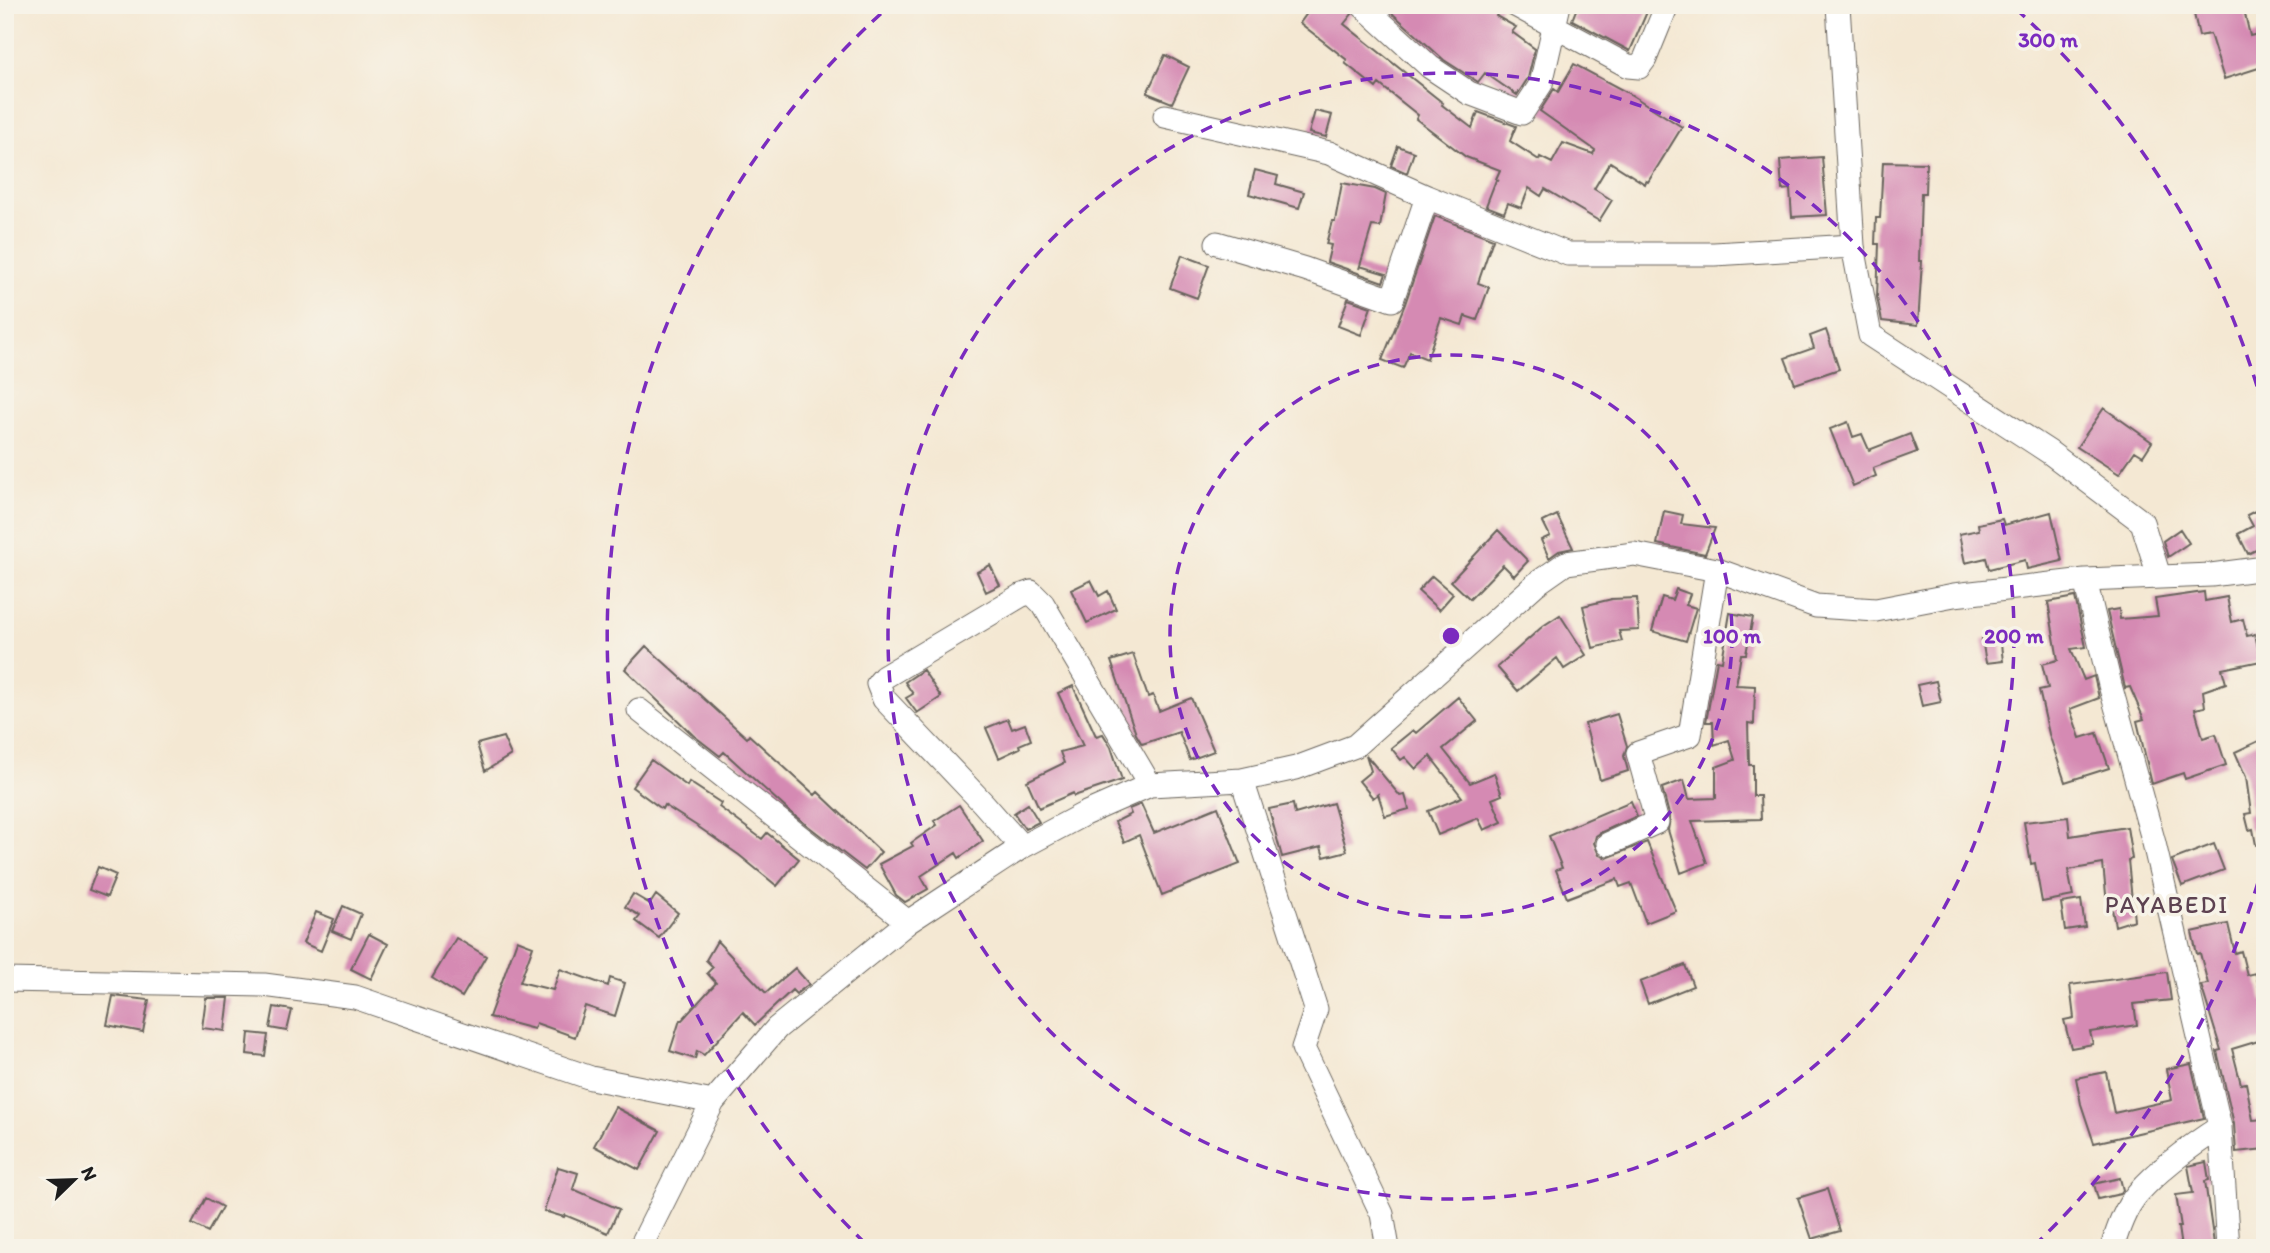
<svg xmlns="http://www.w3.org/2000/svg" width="2270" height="1253" font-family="Itim,sans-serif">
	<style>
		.building { fill: #d58ab3 }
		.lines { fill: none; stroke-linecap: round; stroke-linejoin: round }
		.minor-casing { stroke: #68635c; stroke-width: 25 }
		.minor { stroke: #fff; stroke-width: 23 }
		.ring { fill: none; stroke: #7b2cbf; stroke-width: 3.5; stroke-dasharray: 12 9 }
		.labels { text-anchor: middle; stroke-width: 7; stroke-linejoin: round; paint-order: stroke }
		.quarter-label { font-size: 24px; letter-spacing: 2px; fill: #5d4251; stroke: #f7f3e8 }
		.centre { fill: #7b2cbf; stroke: #f7f3e8; stroke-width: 3.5 }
		.ring-label { font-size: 21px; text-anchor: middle; font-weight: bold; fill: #7b2cbf; stroke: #f7f3e8; stroke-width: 7; stroke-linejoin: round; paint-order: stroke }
	</style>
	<rect width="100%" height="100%" fill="#f7f3e8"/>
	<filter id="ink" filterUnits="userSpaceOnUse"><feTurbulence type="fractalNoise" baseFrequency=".0143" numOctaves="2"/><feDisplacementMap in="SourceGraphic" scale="14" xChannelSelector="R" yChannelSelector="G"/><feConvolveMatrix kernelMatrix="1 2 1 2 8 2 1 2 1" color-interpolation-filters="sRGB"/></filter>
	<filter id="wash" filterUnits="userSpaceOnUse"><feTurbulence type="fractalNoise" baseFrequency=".00686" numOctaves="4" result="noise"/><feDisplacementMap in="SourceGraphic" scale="28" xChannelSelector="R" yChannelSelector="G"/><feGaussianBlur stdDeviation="1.57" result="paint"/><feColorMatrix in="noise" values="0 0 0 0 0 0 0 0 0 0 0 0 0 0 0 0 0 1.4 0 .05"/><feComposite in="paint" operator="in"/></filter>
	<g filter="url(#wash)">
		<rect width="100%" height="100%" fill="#f4e8d3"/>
		<g id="blocks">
			<path class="building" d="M1313,5H1348L1352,14L1344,24L1443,103L1442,105L1472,128L1478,112L1516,126L1510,141L1539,160L1540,157L1552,163L1563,143L1593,154L1595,150L1540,111L1554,89L1558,92L1574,64L1630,94L1682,127L1648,182L1646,181L1645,184L1610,162L1594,189L1612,200L1599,221L1545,189L1541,196L1529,188L1521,208L1508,203L1504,213L1486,206L1496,180L1499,181L1496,179L1500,170L1466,157L1416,119L1418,115L1379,84L1376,88L1345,63L1347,60L1300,23Z
				M1383,5H1501L1496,16L1516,27L1512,32L1535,49L1528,78L1517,95L1485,73L1478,82L1475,80L1444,60Z
				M1578,5H1650L1630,51L1572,20Z
				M2192,5H2243L2250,36L2258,34L2265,57V66L2224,79L2210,34L2199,36Z
				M1165,55L1189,67L1172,103L1147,93Z
				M1315,111L1332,115L1326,137L1309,133Z
				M1398,146L1414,152L1407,173L1391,166Z
				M1822,157L1827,215L1792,217L1790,189L1782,190L1780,160Z
				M1883,162L1926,163L1925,193H1921L1919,261H1922L1918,325L1882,321L1877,297L1879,244H1875L1876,218H1880Z
				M1255,170L1278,176L1276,184L1304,192L1299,208L1249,194Z
				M1342,183L1375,189L1386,194L1380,227L1372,226L1359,269L1360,266L1386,274L1383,282L1327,262L1331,245L1326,244L1332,221H1335Z
				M1435,216L1493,239L1478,283L1489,287L1477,320L1465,316L1462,325L1441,318L1427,359L1410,352L1403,368L1382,360L1405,304Z
				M1182,255L1209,265L1197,298L1170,288Z
				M1348,299L1371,307L1361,335L1338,326Z
				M1826,330L1839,369L1795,384L1785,358L1814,348L1810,336Z
				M2104,408L2152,442L2143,456L2135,451L2119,474L2077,447Z
				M1848,422L1853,437L1862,434L1869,450L1910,434L1917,452L1873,468L1876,476L1853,486L1830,429Z
				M2265,506V548L2264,546L2248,554L2238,534L2253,526L2247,515Z
				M1664,511L1683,515L1681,524L1715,528L1705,554L1657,544Z
				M2051,512L2062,561L2027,569L2025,560L1989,569L1986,558L1965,563L1959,534L1979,530L1978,524L2002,519L2004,525Z
				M1557,515L1573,548L1559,551L1549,558L1541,540L1550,536L1543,522Z
				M2180,529L2189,543L2168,557L2163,541Z
				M1498,530L1528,561L1514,576L1503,565L1470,599L1451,581Z
				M990,565L1000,585L986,592L977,572Z
				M1432,576L1453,594L1439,610L1418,591Z
				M1091,580L1099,596L1108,591L1116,609L1087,623L1071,590Z
				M1676,589L1690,594L1686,605L1696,608L1686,641L1652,631L1662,597L1672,600Z
				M2204,592L2205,601L2227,597L2232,622L2243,619L2247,636L2255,634L2261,661L2222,669L2226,683L2203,691L2205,707L2195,709L2203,738L2216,734L2226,765L2185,779L2183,773L2152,784L2137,721L2144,719L2130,687L2125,688L2107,611L2119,609L2120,619L2158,616L2155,599Z
				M2075,597L2086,647L2071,649L2084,680L2094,676L2099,698L2070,709L2080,738L2097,733L2109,768L2065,782L2049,734L2039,690L2048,688L2042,664L2058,660L2048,602Z
				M1637,598L1639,630L1619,631L1622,641L1593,648L1583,606L1612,599H1610Z
				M1730,613L1753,617L1746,654H1741L1736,685L1755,686L1754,724L1748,723L1749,765H1753V796H1760L1761,819L1692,821L1707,863L1681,873L1668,830L1670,818L1662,788L1684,780L1689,799L1716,798V767L1735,760L1729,740L1714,745L1713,722H1706L1717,660L1722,661Z
				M1560,615L1586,655L1564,669L1557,658L1518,691L1497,667L1543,626Z
				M2000,636L2003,661L1986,663L1982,639Z
				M646,646L747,738L749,735L815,795L818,792L881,852L865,870L790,812L724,752L720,756L693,735L625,669Z
				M1133,654L1148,697L1153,695L1159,711L1191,698L1214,751L1190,760L1179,732L1142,744L1136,734L1111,661Z
				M923,670L941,697L917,713L906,698L913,694L905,682Z
				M1936,681L1941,702L1922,706L1917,685Z
				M1073,686L1096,736L1103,734L1111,747L1122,780L1074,796L1073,793L1039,808L1027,781L1064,763L1060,752L1083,746L1058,693Z
				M1458,697L1477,721L1443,749L1470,783L1494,773L1502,795L1492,799L1502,822L1484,830L1478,818L1438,835L1428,811L1462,797L1430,756L1416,769L1405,757L1401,760L1391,748L1413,730L1416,733Z
				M1617,714L1627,746L1624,756L1628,771L1600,780L1585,724Z
				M1008,719L1012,729L1025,724L1031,740L1019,745L1020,748L999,758L986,728Z
				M503,737L511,755L485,771L477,744Z
				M2265,738V844L2256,845L2253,829L2249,830L2245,814L2251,813L2246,777L2235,752Z
				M1366,755L1400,796L1405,795L1409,809L1385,816L1378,794L1373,798L1359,781L1371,771Z
				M651,760L687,786L689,782L721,803L719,807L762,839L767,833L799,859L777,886L739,855L700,828L664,805L662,809L632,787Z
				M1631,801L1637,816L1602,832L1596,836L1594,843L1599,855L1607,858L1647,842L1676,911L1646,923L1631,883L1620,887L1617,879L1567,898L1556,870L1562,868L1549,836Z
				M1333,803L1347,851L1324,857L1321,847L1282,857L1269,809L1293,804L1295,814Z
				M1028,804L1039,822L1025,829L1014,813Z
				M1141,804L1154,833L1218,807L1240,864L1162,895L1139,835L1124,842L1115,822L1131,814L1129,809Z
				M959,805L983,841L959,858L956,853L921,876L928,889L905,902L896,895L879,864L913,846L911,843L937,825L934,821Z
				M2068,817L2070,836L2127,827L2132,859L2128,860L2134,920L2115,926L2111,903L2107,904L2103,864L2068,870L2073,896L2042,902L2035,863L2031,864L2024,822Z
				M2214,844L2224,870L2182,886L2172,860Z
				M98,867L116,875L107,897L89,890Z
				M633,894L650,904L656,895L678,913L659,938L636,921L640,916L625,907Z
				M2081,900L2085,927L2065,930L2061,903Z
				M343,906L361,914L351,939L332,931Z
				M316,912L334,919L321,951L303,943Z
				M2228,924L2235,953L2241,951L2247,975L2256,973L2262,1001L2265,1000V1039L2232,1049L2241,1084L2246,1083L2253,1120L2265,1119V1149L2236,1152L2234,1124L2217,1051L2221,1050L2201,985L2208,984L2200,953L2197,954L2192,932Z
				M369,934L388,944L371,979L351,969Z
				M456,938L486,956L462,997L432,978Z
				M517,940L533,946L520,982L553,990L560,969L608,986L610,978L625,983L615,1016L585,1006L575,1037L536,1023L534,1029L489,1017Z
				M717,941L766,993L795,968L809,984L796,994L792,990L755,1025L743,1012L704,1055L697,1051L695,1059L670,1051L680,1020H682L716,983L707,973L713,967L706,960Z
				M1685,965L1693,986L1648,1004L1640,982Z
				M2167,972L2171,1000L2134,1004L2137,1025L2090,1032L2093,1044L2071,1048L2064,1020L2074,1018L2070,985Z
				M113,996L149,1000L143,1032L107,1025Z
				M206,998H229L225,1031L202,1028Z
				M274,1007L292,1010L287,1031L270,1028Z
				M249,1033L268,1035L265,1056L247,1054Z
				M2191,1064L2204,1118L2094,1143L2081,1104L2076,1078L2106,1072L2114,1113L2172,1100L2166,1069Z
				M615,1107L660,1131L639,1170L594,1146Z
				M2206,1162L2209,1180L2205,1181L2214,1244L2181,1248L2178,1227H2181L2176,1195L2193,1193L2188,1166Z
				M558,1167L578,1173L573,1189L619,1209L608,1233L565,1215L564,1217L544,1211Z
				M2120,1178L2123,1190L2120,1194L2098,1199L2094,1184Z
				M1827,1189L1840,1231L1812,1239L1798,1198Z
				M206,1198L222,1207L208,1232L192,1224Z"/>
		</g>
	</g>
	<g filter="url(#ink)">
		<use href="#blocks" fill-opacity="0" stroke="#68635c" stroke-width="2"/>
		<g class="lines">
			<g class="minor-casing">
				<path id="minor" d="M1362,5L1430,67L1469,93L1522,113L1541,84L1559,5
					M1515,5L1628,66L1639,67L1645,59L1667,5
					M1838,5L1853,246L1870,335L2049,452L2142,522L2159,576
					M1165,116L1329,153L1427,197L1568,254H1714L1853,246
					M1217,243L1305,269L1392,300L1427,197
					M2085,580L2110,685L2154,843L2220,1127C2192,1145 2160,1168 2138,1193C2125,1208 2118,1229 2112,1248
					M639,710L908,922
					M1242,780L1316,1009L1303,1048L1382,1214L1388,1248
					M1608,844L1657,822L1638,753L1690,735L1717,570
					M1022,847L983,803L884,699L878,684L884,677L1020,596L1031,592L1043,604L1150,785
					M5,980L264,985L355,997L591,1078L713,1102
					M2220,1127L2228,1248
					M640,1248L713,1102L777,1028L908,922L1022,847L1084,814L1150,785L1242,780L1296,768L1355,746L1536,584L1566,563L1634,554L1717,570L1816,606L1876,610L1954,595L2085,580L2211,575L2265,568"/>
			</g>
			<use href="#minor" class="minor"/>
		</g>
	</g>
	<g class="ring">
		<circle cx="1451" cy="636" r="281"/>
		<circle cx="1451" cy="636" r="563"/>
		<path d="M2264 862A844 844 0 0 1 2037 1243M865 1243A844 844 0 0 1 886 9M2016 9A844 844 0 0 1 2264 410"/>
	</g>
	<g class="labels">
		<g class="quarter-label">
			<text x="2167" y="913">PAYABEDI</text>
		</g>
	</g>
	<circle cx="1451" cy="636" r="10" class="centre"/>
	<g class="ring-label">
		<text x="2048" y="47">300 m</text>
		<text x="1732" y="643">100 m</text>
		<text x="2014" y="643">200 m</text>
	</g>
	<rect width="2270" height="1253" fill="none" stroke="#f7f3e8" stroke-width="28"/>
	<g transform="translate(74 1180) rotate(67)" stroke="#f7f3e8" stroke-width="5" paint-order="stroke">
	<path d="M0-5L12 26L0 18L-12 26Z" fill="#1c1c1c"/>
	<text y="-10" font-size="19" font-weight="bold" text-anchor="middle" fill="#1c1c1c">N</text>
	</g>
</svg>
